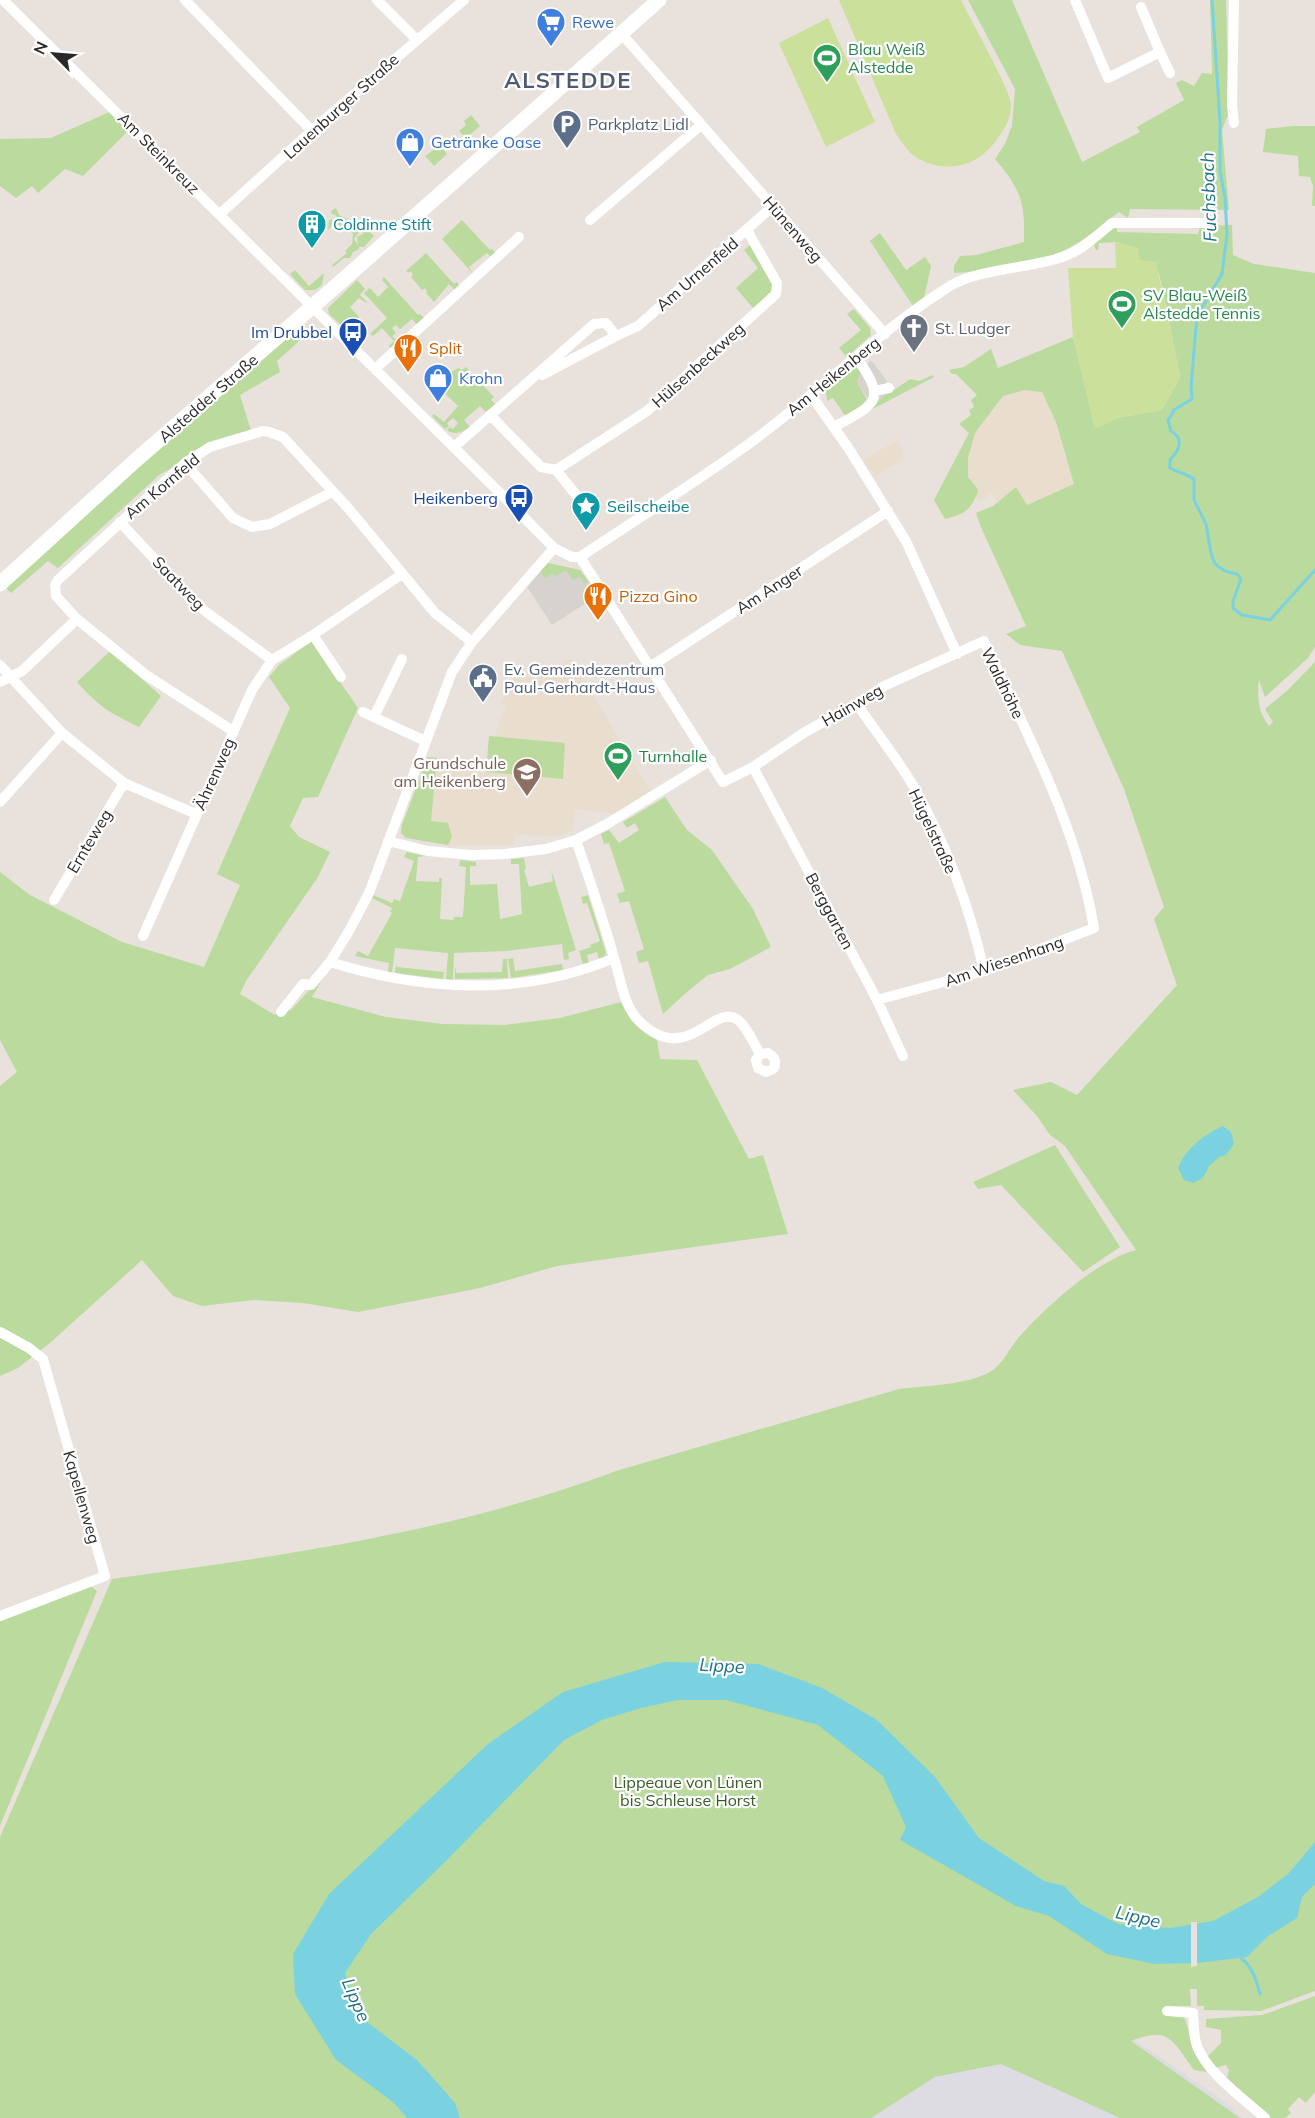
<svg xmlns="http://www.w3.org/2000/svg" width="1315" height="2118" font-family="Mulish,sans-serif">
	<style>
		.industrial { fill: #dddce2 }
		.education { fill: #e9ddcd }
		.green { fill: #bada9e }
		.pitch { fill: #cbe09b }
		.plaza { fill: #d6d2ce }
		.water { fill: #7ad2e0 }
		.pier { fill: #e9e2dc }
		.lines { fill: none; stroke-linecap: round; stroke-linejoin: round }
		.stream { stroke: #7ad2e0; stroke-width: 3 }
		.street { stroke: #fff; stroke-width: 10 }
		.secondary { stroke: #fff; stroke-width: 15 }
		.labels { text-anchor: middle; stroke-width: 4.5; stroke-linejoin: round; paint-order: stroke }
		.shop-label { font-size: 16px; fill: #366cbe; stroke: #fff; text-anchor: start }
		.leisure-label { font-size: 16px; fill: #27864d; stroke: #fff; text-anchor: start }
		.street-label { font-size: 16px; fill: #292929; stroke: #fff }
		.service-label { font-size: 16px; fill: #4e5e75; stroke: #fff; text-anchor: start }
		.culture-label { font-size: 16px; fill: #0d838f; stroke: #fff; text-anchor: start }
		.worship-label { font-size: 16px; fill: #5b616d; stroke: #fff; text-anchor: start }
		.transit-label { font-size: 16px; fill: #164399; stroke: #fff; text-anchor: end }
		.food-label { font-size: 16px; fill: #c56008; stroke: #fff; text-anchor: start }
		.education-label { font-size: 16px; fill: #785e54; stroke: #fff; text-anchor: end }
		.park-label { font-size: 16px; fill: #355d22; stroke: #fff }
		.water-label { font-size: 18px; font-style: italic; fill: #1c7189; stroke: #fff }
		.district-label { font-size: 22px; font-weight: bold; letter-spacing: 1.5px; fill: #4e5a74; stroke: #fff }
	</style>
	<rect width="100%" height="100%" fill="#e9e2dc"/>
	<path class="industrial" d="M1116,2027L1224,2101L1242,2118H850L938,2061Z"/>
	<path class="education" d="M1025,390L1042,392L1056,422L1075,484L1027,505L1016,487L998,502L991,493L981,503L975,498L978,492L977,488L968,477V458L975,433L1003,396Z
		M897,440L904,453L902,460L875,476L864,460Z
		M571,658L650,790L620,814L575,809L573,831L557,836L514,835V845H448L406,838L401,833L402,825L428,757L450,759L449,769L563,779L495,737L501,716L507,706L501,703L515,675L525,680L534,662L539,661L548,673Z"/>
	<path class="green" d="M968,0H1012L1082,162L1140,132L1137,127L1184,100L1176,83L1182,80L1194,86L1202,73L1212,74L1210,0H1226L1229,112L1222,130L1229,210L1130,209L1128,218L1119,212C1102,225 1085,240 1065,250C1041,262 982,271 954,273V266L960,256L976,255L1024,242C1025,201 1021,190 995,159L1005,144L1012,126L1015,89Z
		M114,110L132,127L83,176L65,169L38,193L32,186L16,198L0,186V139L51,138Z
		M471,115L480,126L466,138L459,131L466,125L464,121Z
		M1294,126H1315V206H1312L1313,186L1310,177L1299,176L1298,156L1263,152L1266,129Z
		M440,145L447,154L434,166L425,156Z
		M336,208L339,215L347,219L353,228L360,230L354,239L358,245L357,237L363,234L362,230L364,226L374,236L364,247H359L358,250L353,252L350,258H344L333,267L332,265L347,253L345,251L352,244L353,234L347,226L334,224L328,230L329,221L331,219L334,221L337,219L336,215L332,214L331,211Z
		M462,220L490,250L492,249L496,253L491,257L487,253L469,267L473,274L442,239Z
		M1232,225L1233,255L1254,264L1315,273V647L1308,658L1265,697L1259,680C1257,698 1258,711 1269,726L1273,722L1265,709L1288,690L1315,662V1991L1261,2011L1204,2010V2006H1197V1989H1190L1191,2006H1168L1185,2019L1195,2052L1207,2072L1194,2070C1172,2040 1170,2026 1131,2041L1240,2118H1120L1001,2064L935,2077L871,2118H0V1837L112,1579C282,1556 454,1532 616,1471L899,1389C928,1385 959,1386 986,1374C1002,1367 1008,1350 1019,1337C1046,1307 1097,1260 1136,1250L1065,1146L1050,1135L1037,1116L1013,1090L1051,1082L1077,1095L1177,985L1154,919L1164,907L1124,789L1062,651L1020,645L1006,634L1026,626L980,525L976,513L993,506L1016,487L1027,505L1074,484L1056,422L1042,392L1025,390L1003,396L975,433L968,458V477L977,488L978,492C970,511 964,514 945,519L934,500L969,433L959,424L971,415L969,410L974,407L971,400L977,395L956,374H952L949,370L964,367L991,349L998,368L1073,337L1095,428L1117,418L1162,410L1180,377L1159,273L1139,260L1118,242L1099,243L1098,250H1096L1094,245L1106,232L1117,227V232L1198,234L1200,226Z
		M880,233L906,270L925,257L931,266L924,298L913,306L870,241Z
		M750,245L774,287L772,293L754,309L736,288L758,268L744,250Z
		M426,253L454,284L457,282L460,286L455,290L449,284L434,302L426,293L427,291L425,288L422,290L411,277L413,275L411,271L408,273L406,271Z
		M295,270L309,286L324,273L322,285L315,290H305L290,274Z
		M384,277L418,315L420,314L424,318L417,325L412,319L400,329L396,325L392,328L396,333L392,336L398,342L391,349L389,346L394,341L382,328L373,336L370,334L387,318L364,293L370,288L378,297L388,287L382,280Z
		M357,280L365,289L360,295L367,302L366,303L359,298L350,307L359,317L352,325L346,320L341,325L329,314L328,308Z
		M854,309L870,328L871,335L847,357L839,348L861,330L847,314Z
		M296,321L307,334L277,361L280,372L240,395L252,434L210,447L159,475L58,568L48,561L11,593L1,583Z
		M859,364L861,373L858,384L868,402L846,417L833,398L827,401L826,391Z
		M466,367L494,397L491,400L495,404L486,412L480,406L464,420L470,427C462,432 455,436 447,430L450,427L453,429L458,423L453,418L447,423L449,426L445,429L432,416L434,414L444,422L458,406L436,385L447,374L459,368L462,370Z
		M933,375L934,377L867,412L889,391L894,390L910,379L919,381Z
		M548,563L580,570L589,582L584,584L555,576L545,578L540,572Z
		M312,641L358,708L318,797L303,798L290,826L299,837L330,852L318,877L246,981L240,994L275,1015L282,1007L291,1010L327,971L312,997L386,1017L443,1024L505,1025L560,1018L621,1002L632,1020L657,1040L660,1059L697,1060L749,1159L763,1155L788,1234L557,1266L480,1288L358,1312L303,1303L254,1300L202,1306L173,1296L142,1260L51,1342L18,1368L0,1376V1086L17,1072L0,1040V872L30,895L122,942L204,967L240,885L217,874L290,708L269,677L279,665Z
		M110,651L161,696L139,727C110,713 99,707 77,682Z
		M489,736L565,743L563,779L486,772Z
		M428,757L437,758L431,821L448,823L452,837L448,845L406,838L401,833L402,825Z
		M665,797L687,830L712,850L753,909L771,947L730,969L708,975L688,991L663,1014L648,961L639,963L636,952L644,949L629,901L620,903L617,894L625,891L609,843L604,844L601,834L609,830L619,843L639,830L635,823L627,828L623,822Z
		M407,852L425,856L418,857L416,881L439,882V878H442L440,919L453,920L454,917H463L466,867L459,866L460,860L476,862V866H470V885L497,884L500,919L522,914L519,864H511V859L524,858L526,869L524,870L529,887L553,881L551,869L576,950L568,953L569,959L564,960L562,944L507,951L454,953L453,980L446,979L448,953L395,948L392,973L388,972L389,963L355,956L358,951L368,956L392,913L390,912L392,908L372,898L373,895L392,903L394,899L400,901L414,861L404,857Z
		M588,895L606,953L605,958L599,959L597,952L587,955L589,963L583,964L579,951L591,947L590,945L600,941L587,903L583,904L581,897Z
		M513,958L515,971L562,964L563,970L511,978L508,959Z
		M503,959H507L508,978L455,979V966L456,973L502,972Z
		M396,964L397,967L444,972L443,979L395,973Z
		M1055,1145L1120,1247L1083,1272L1001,1185L978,1189L973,1182Z
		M89,1585L97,1591L0,1826V1619Z
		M1315,1996V2092L1306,2103L1299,2097L1288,2109L1291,2113L1285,2118H1270L1227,2078L1229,2071L1226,2065L1215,2068L1207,2057L1221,2043V2030L1206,2027V2019L1262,2015Z"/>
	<path class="pitch" d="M839,0H961C969,17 1011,91 1011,104C1011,118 1006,127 998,138C979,166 948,175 917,158C908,153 902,142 896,134Z
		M828,18L875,122L826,147L779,43Z
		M1118,242L1138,248L1140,260L1156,262L1180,377L1162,410L1117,418L1095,429L1073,337L1068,268H1116L1115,243Z"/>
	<path class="plaza" d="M871,360L887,381L885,383L889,391L867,412V398L858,384L857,381L865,363L868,364Z
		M566,570L573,580L580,576L584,584L589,582L597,596L552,625L527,587L540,572L545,578L553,573L555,576Z"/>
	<path class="water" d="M1223,1126L1231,1132L1234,1144L1226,1155L1219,1157L1209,1166L1203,1178L1193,1183L1184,1180L1178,1168C1185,1149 1205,1134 1223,1126Z
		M665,1662L758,1664L822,1688L877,1720L935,1777L979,1838L1044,1881L1064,1886L1081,1904L1118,1924L1171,1928L1213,1921L1258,1897L1288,1874L1315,1842V1884L1302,1897L1297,1918L1267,1937L1247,1957L1197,1963L1155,1964L1107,1954L1049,1916L1016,1906L900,1840L906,1827L883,1776L818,1725L726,1700H678L641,1708L602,1720L564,1740L446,1861L371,1934L345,1973L359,2016L417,2060L455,2103L460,2118H407L393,2102L336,2060L295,1994L293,1954L329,1894L488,1744L563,1692Z"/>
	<path class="pier" d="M1191,1922H1197V1966L1191,1967Z"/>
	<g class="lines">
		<path class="stream" d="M1212,0L1220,121
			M1220,123V171L1225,198L1227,235L1222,274L1197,316L1191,387L1192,399L1174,410L1168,421L1171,431C1185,439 1179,450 1170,460V468C1178,473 1186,473 1194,479V500L1206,524L1211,553L1215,564L1225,571L1237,574L1241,579L1233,601V608L1242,615L1270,620L1315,570
			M1241,1958C1253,1968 1256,1979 1260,1994"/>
		<path class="street" d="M3,0L506,499L554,548L572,557H580
			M185,0L312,131
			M377,0L416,39
			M1075,0L1108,78L1160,52L1170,73
			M1234,0L1232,105L1234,123
			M1141,7L1160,52
			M621,33L885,334
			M220,214L317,126L464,0
			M590,220L701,125
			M375,369L519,237
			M542,375L616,336
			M875,391L889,388
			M811,395L849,449L906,541L957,654
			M490,415L541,467L556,470L647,411L776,294L777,283L747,230
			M834,427C876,404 888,401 856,357
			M454,447L594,324L606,323L616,336L638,326L773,206
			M185,463L233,518L252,527L270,524L332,492
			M556,470L577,496
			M120,522L198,606L272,660
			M580,557L723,782L753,767L805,732L857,704L884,686L984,641C1027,734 1077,826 1094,928L984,971L877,1000
			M580,557C637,519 695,483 750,443C819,393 878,331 950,286C975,270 1026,268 1056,259C1079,253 1094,238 1112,223H1207
			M313,635L341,677
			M0,665L62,733L124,783L196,814
			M650,667L888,511
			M0,682L22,671L77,619
			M857,704C875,731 897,758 914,787C946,844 970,908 984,971
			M363,712L425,741
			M374,717L402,659
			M233,731L146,675L77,619L56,596L55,585L58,580L185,463L210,447L263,431L269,432L283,437L349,509L435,613L472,642
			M753,767L877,1000L903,1056
			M0,802L62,733
			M576,840C589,879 603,918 614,958C621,979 623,1005 639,1021C687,1068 713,1002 738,1020C747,1027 754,1044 760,1054L756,1060L758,1068L766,1072L773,1069C777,1062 775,1057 768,1053L760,1054
			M388,841L428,851L471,855L505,854L546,849L576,840L607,824L711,760
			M54,900L124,783
			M143,936L252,690L272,660L313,635L402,574
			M330,962C423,991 523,997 614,958
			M281,1012L303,984L311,985L330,962L349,931L369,893L452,672L472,642L554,548
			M0,1332L29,1348L43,1359L105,1576L0,1616
			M1167,2011L1193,2013C1194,2023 1193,2035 1197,2046C1207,2073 1244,2099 1265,2118"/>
		<path class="secondary" d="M0,584L136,460L344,279L659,0"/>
	</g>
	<defs>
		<g id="supermarket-pin" transform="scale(1.5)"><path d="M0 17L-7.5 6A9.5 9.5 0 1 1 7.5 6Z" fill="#3f7fe0" stroke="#fff"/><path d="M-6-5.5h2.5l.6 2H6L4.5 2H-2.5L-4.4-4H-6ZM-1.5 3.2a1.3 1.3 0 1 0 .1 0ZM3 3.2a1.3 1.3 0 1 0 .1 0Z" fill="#fff"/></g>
		<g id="stadium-pin" transform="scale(1.5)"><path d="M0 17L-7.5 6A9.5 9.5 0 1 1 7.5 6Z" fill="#2e9e5b" stroke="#fff"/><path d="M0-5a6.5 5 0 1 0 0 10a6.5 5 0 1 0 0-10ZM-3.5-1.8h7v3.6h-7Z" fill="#fff"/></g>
		<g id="parking-pin" transform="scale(1.5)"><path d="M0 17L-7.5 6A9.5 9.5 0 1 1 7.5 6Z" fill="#5c6f8a" stroke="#fff"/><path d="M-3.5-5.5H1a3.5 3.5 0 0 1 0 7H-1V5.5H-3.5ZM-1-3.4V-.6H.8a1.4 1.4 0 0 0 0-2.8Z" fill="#fff"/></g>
		<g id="shop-pin" transform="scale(1.5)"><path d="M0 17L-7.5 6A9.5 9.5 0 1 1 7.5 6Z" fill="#3f7fe0" stroke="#fff"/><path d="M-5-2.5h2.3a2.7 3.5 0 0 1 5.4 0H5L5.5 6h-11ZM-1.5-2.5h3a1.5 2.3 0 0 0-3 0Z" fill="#fff"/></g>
		<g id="building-pin" transform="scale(1.5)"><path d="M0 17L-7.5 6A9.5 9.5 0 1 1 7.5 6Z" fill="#0f9aa8" stroke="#fff"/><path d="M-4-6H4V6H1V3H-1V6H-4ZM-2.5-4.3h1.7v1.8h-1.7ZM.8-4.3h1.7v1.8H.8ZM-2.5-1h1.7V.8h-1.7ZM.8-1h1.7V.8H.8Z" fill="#fff"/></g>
		<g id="church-pin" transform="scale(1.5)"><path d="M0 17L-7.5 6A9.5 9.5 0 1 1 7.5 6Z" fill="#6b7280" stroke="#fff"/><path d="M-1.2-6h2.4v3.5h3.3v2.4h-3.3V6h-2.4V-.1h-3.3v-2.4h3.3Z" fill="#fff"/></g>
		<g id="bus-pin" transform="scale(1.5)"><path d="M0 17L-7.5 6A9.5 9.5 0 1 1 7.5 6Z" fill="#1a4fb4" stroke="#fff"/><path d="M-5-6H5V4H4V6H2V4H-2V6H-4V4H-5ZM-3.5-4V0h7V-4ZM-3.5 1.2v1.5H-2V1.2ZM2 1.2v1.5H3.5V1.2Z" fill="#fff"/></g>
		<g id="restaurant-pin" transform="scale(1.5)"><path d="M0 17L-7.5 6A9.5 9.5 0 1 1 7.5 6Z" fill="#e8710a" stroke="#fff"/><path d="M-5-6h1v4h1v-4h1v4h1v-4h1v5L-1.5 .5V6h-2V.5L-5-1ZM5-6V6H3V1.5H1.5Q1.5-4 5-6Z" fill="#fff"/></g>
		<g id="sight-pin" transform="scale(1.5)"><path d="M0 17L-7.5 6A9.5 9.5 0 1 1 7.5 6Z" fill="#0f9aa8" stroke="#fff"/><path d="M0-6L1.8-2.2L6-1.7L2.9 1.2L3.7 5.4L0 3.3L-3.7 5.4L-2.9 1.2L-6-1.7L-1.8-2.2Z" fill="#fff"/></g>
		<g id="civic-pin" transform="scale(1.5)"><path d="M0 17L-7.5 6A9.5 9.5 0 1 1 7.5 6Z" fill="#5c6f8a" stroke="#fff"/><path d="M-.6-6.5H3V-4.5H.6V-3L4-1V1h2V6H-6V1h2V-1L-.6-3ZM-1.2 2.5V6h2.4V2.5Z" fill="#fff"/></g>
		<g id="school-pin" transform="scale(1.5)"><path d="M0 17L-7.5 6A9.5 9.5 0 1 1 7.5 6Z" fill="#8d6e63" stroke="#fff"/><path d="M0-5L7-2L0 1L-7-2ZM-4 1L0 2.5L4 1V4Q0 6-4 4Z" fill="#fff"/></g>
	</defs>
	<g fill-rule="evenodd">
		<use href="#supermarket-pin" x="551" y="22"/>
		<use href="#stadium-pin" x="827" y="58"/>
		<use href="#parking-pin" x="567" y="124"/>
		<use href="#shop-pin" x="410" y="142"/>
		<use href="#building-pin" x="312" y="224"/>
		<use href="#stadium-pin" x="1122" y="304"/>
		<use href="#church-pin" x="914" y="328"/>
		<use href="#bus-pin" x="353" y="332"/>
		<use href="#restaurant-pin" x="408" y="348"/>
		<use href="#shop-pin" x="438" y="378"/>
		<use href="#bus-pin" x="519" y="498"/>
		<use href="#sight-pin" x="586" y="506"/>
		<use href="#restaurant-pin" x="598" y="596"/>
		<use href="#civic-pin" x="483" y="678"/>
		<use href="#stadium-pin" x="618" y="756"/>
		<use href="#school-pin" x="527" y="772"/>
	</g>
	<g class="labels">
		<g class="shop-label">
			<text x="572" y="28">Rewe</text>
			<text x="431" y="148">Getränke Oase</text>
			<text x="459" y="384">Krohn</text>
		</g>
		<g class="leisure-label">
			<text x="848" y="55">Blau Weiß<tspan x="848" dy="18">Alstedde</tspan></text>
			<text x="1143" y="301">SV Blau-Weiß<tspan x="1143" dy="18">Alstedde Tennis</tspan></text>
			<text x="639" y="762">Turnhalle</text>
		</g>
		<g class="street-label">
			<text transform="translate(341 106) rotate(-42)" y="6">Lauenburger Straße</text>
			<text transform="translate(159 153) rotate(45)" y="6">Am Steinkreuz</text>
			<text transform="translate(793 229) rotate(49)" y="6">Hünenweg</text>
			<text transform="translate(697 274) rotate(-41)" y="6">Am Urnenfeld</text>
			<text transform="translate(698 365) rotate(-42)" y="6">Hülsenbeckweg</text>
			<text transform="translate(833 376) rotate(-39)" y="6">Am Heikenberg</text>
			<text transform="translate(208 398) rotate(-41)" y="6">Alstedder Straße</text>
			<text transform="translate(162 486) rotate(-40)" y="6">Am Kornfeld</text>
			<text transform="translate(179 583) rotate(46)" y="6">Saatweg</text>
			<text transform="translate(769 589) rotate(-33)" y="6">Am Anger</text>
			<text transform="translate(1003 683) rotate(64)" y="6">Waldhöhe</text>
			<text transform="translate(852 705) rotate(-30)" y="6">Hainweg</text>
			<text transform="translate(214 774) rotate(-66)" y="6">Ährenweg</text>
			<text transform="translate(933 831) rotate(65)" y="6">Hügelstraße</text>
			<text transform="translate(89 841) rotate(-59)" y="6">Ernteweg</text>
			<text transform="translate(830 911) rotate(62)" y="6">Berggarten</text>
			<text transform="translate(1004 961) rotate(-19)" y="6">Am Wiesenhang</text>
			<text transform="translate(82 1497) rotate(74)" y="6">Kapellenweg</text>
		</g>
		<g class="service-label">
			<text x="588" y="130">Parkplatz Lidl</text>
			<text x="504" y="675">Ev. Gemeindezentrum<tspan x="504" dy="18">Paul-Gerhardt-Haus</tspan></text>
		</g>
		<g class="culture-label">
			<text x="333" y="230">Coldinne Stift</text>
			<text x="607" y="512">Seilscheibe</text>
		</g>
		<g class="worship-label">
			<text x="935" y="334">St. Ludger</text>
		</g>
		<g class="transit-label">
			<text x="332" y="338">Im Drubbel</text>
			<text x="498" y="504">Heikenberg</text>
		</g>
		<g class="food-label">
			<text x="429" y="354">Split</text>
			<text x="619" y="602">Pizza Gino</text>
		</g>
		<g class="education-label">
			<text x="506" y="769">Grundschule<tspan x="506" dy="18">am Heikenberg</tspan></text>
		</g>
		<g class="park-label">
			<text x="688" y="1788">Lippeaue von Lünen<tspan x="688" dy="18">bis Schleuse Horst</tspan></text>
		</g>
		<g class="water-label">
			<text transform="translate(1209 197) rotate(-92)" y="6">Fuchsbach</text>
			<text transform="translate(722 1666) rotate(3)" y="6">Lippe</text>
			<text transform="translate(1138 1917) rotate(13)" y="6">Lippe</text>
			<text transform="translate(356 2000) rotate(67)" y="6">Lippe</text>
		</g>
		<g class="district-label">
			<text x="568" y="88">ALSTEDDE</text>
		</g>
	</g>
	<g transform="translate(54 54) rotate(295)" stroke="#ffffff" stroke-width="4.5" paint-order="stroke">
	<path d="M0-4.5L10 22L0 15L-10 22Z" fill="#292929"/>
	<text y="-9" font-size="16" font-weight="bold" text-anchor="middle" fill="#292929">N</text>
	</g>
</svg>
